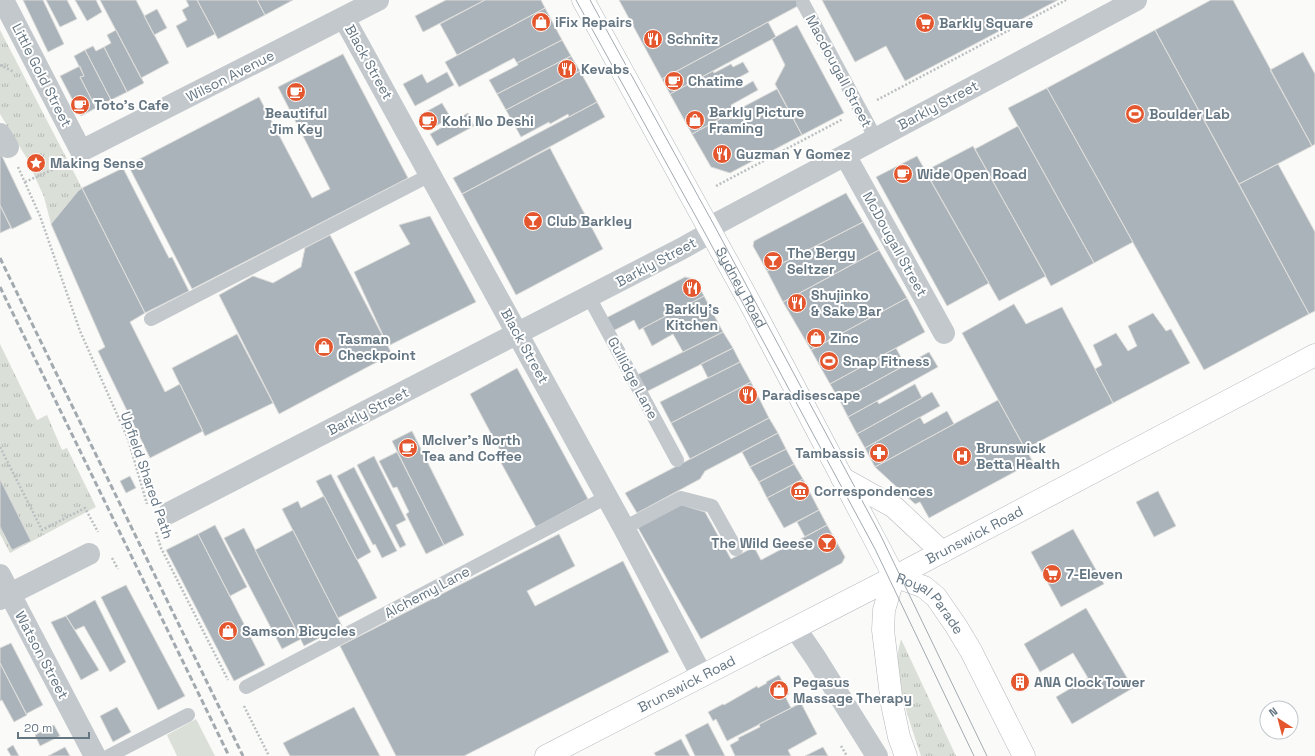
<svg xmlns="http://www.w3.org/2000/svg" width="1315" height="756" font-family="'Space Grotesk',sans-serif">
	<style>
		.grass { fill: #dadfd7 }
		.park { fill: url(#park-tufts) }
		.building { fill: #aab3b9; stroke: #dcdcda }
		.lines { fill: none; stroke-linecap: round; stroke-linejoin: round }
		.primary-casing { stroke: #b5babe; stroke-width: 23 }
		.highway-casing { stroke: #b4b9bd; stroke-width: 23 }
		.path { stroke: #bbbfc2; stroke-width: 2.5; stroke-dasharray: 2 2; stroke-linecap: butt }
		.lane { stroke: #c3c8cc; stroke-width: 14 }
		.street { stroke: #c3c8cc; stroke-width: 22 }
		.primary { stroke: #fff; stroke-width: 22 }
		.highway { stroke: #fff; stroke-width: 22 }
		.tram { stroke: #a2aab0; stroke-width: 1 }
		.rail { stroke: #a2aab0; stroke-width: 3; stroke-dasharray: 6 3; stroke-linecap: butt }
		.labels { text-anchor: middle; stroke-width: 4; stroke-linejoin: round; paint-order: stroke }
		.poi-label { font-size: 14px; font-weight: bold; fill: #657683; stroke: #fff; text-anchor: start }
		.street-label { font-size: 14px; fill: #657683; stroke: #fff }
	</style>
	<defs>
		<pattern id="park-tufts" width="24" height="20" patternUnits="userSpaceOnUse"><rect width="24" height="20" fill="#dadfd7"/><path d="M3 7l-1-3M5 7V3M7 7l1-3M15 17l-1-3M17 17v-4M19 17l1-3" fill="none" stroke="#b4b9b4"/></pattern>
	</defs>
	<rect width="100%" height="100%" fill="#fafaf8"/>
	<path class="grass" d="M196,719L215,756H177L167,735Z"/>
	<path class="park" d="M0,30L82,188L78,191L51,224L44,197L26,157L0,114Z
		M0,344L37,420L47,415L62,450L67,448L96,507L10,553L0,534Z
		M901,639L956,756H921C911,725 896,687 898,654C898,649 900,644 901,639Z"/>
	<path class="building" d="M23,0H43L64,44L48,52Z
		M46,0H67L77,19L60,27Z
		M75,0H96L102,12L87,21Z
		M100,0H136L169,63L141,78Z
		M186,0H197L215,34L187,48L176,26L187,20L182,10L189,6Z
		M197,0H257L265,15L218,39Z
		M257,0H293L265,15Z
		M446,0H485L423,32L415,16Z
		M485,0H541L545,8L457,55L440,24Z
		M619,0H809L662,79Z
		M822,0H1058L905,81L886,46L855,62Z
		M1211,0H1233L1312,146L1239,184L1155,30Z
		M545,8L562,40L517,63L514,58L459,87L445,62Z
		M157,9L167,28L154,35L144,16Z
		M768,22L776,37L670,94L662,79Z
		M797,25L844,113L802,135L775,84L785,65L772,39Z
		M116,30L144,83L127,92L104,47L111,43L107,35Z
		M1155,30L1309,314L1204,370L1047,88Z
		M562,40L571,56L497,94L489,80L518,65L517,63Z
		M93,46L96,51L104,47L127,92L111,100L85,50Z
		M85,50L111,100L96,108L80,77L84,76L74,56Z
		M1303,52L1315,74V144L1312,146L1270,70Z
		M343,54L408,178L192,289L128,165L259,97L312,198L330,189L278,87Z
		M571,56L580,71L506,110L497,94Z
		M743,62L749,72L738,78L743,87L753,81L758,90L731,105L734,111L692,134L670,94L713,71L714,73L731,64L733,67Z
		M80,66L84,76L80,77L96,108L81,116L60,76Z
		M580,71L597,102L569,117L568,114L550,124L549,122L521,137L506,110Z
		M447,72L454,85L415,106L403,84L422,74L427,83Z
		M1047,88L1133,242L1094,263L1008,108Z
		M777,89L802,135L730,173L711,167L692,134Z
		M597,102L605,117L462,194L453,178Z
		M442,103L451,118L428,130L420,115Z
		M468,113L474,126L437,146L430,134Z
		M1018,126L1094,263L1051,286L975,149Z
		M973,146L1046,276L999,301L925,171Z
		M550,148L603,249L516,295L462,194Z
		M0,152L32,219L12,229L0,205Z
		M917,156L989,283L947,306L876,177Z
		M1278,164L1315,232V311L1309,314L1239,184Z
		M123,168L169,258L172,257L189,291L145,313L82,188Z
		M82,188L145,313L130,322L165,392L180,384L203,431L150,458L98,351L105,347L51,224L78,191Z
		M846,193L863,222L767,271L753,246L754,241Z
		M0,205L11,228L0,233Z
		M430,216L476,302L388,346L354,272L410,244L399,225Z
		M863,222L879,250L783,302L767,271Z
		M330,235L392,354L279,414L219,295L253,276L273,283L301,267L305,248Z
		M879,250L907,298L811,350L783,302Z
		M685,277L695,279L704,296L639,330L634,320L613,331L606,318Z
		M704,296L723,332L683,352L673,334L652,346L643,328Z
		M907,298L925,332L830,384L811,350Z
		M1014,304L1026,324L1062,307L1113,403L1025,449L962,333Z
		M1153,313L1166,331L1171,329L1190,363L1113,403L1095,369L1102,365L1093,345L1116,333L1128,351L1137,346L1128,326Z
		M723,332L733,348L646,392L637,375Z
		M237,334L273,403L205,436L172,368Z
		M733,348L740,362L708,378L701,364Z
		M896,348L905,365L840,401L830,384Z
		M929,352L938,367L848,417L840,401Z
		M740,362L751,382L671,423L660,402Z
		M517,368L588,499L536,527L499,459L503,456L470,394Z
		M751,382L769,418L690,459L671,423Z
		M915,384L922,398L857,434L848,417L877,401L879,404Z
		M932,392L940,406L865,448L857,434Z
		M998,400L1033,462L929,518L920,502L915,504L875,467Z
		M947,411L954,424L875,467L865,448L920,417L924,424Z
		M769,418L778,433L705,471L700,479L637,513L625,493Z
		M412,431L464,535L444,545L392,441Z
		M778,433L786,449L750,467L742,452Z
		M786,449L794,464L759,482L750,467Z
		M397,452L444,545L426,554L406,514L409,512L397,487L393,488L379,461Z
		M374,456L406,520L396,525L406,545L400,548L357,465Z
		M794,464L803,479L767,498L759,482Z
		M354,467L397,551L382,558L375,544L373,545L337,476Z
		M331,474L371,552L357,560L316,481Z
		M130,476L136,488L126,493L120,481Z
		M0,479L31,541L12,550L0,527Z
		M803,479L819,510L784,528L767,498Z
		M1158,491L1176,526L1154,537L1136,502Z
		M324,496L377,598L338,618L282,509L298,501L301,508Z
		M679,504L705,512L731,559L754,547L761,560L827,525L845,557L842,563L701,639L637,526Z
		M819,510L827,525L805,537L797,522Z
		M215,525L247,587L230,596L198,534Z
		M244,528L301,639L282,649L224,538Z
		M1073,529L1104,584L1061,607L1031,552Z
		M293,530L342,626L304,646L255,550Z
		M198,534L265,665L234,681L166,550Z
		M559,534L575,566L527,591L535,606L623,561L669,652L464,756H396L340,646Z
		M126,585L185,696L158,710L101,597Z
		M95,600L126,662L110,672L84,626L75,630L66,616Z
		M1086,608L1133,688L1072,724L1056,697L1088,678L1073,653L1040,672L1024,644Z
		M66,616L99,670L81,680L51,622Z
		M11,643L43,705L26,714L0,663V648Z
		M0,663L27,715L14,722L2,700L0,701Z
		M779,675L789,694L785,696L791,708L727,741L716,719L713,721L708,712L723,704L724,705L757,686L758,688L767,683L766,682Z
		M801,703L817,734L788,750L791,756H735L730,745L739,740L738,738L760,727L759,724Z
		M117,707L131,732L113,742L100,716Z
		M354,707L380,756H290L283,743Z
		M708,723L725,756H695L685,735Z
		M54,725L60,736L40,746L35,735Z
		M681,739L690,756H656L654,753Z
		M13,745L19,756H11L7,749Z
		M65,747L70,756H48Z
		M823,747L828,756H805Z"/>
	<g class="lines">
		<g class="primary-casing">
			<g id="primary">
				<path id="s1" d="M546,756L900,574L1315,355"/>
			</g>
		</g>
		<g class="highway-casing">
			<g id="highway">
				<path id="s2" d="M583,0L750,303L894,576"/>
				<path d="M842,478L894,507L942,552"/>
				<path id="s3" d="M894,576L924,587L936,597L956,626L971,651L1024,756"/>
				<path d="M894,576L884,610L883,630L892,704L899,737L906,756"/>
			</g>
		</g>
		<path class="path" d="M0,65L14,72
			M877,100L1066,0
			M18,167L40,216L80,331L128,439L147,504
			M25,182L63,165
			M716,186L843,119
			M0,447L42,530L85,508L98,532
			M156,532L161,548L228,680
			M112,558L118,569
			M244,706L269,756
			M841,746L847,756"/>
		<path class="lane" d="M803,3L876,139
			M589,297L677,460
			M151,319L430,175
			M624,528L681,498L712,506L736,549
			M246,687L607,497
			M109,756L188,715"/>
		<path class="street" d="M3,0L81,151L378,0
			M344,18L624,528L702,676
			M0,134L8,147
			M845,155L944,333
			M169,513L681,249L706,235L714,225L1136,0
			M0,575L95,756
			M0,599L89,554
			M795,628L815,657L877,756"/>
		<use href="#primary" class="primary"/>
		<use href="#highway" class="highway"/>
		<path class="tram" d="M576,0L706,235L875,549L974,756
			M590,0L714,225L880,534L987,756"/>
		<path class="rail" d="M0,258L243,756
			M0,287L229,756"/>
	</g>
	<defs>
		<g id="shop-disc" transform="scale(1)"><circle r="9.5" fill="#e4572e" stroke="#fff"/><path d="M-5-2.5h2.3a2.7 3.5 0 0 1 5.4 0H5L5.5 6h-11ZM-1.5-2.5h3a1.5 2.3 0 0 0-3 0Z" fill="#fff"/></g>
		<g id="supermarket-disc" transform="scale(1)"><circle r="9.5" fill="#e4572e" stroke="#fff"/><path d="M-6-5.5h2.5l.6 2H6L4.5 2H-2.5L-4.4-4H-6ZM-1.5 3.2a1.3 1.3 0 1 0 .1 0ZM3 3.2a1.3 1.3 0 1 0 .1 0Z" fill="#fff"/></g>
		<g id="restaurant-disc" transform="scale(1)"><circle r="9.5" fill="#e4572e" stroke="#fff"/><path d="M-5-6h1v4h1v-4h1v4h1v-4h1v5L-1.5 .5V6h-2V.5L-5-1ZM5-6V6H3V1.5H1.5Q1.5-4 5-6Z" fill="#fff"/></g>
		<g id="cafe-disc" transform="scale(1)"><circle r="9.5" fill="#e4572e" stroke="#fff"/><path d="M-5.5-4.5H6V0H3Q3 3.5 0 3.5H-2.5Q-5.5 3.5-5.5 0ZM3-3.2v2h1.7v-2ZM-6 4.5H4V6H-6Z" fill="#fff"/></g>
		<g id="stadium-disc" transform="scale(1)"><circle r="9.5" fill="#e4572e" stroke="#fff"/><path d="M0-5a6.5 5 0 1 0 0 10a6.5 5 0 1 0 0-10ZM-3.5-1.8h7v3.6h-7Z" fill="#fff"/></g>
		<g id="sight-disc" transform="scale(1)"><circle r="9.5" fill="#e4572e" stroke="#fff"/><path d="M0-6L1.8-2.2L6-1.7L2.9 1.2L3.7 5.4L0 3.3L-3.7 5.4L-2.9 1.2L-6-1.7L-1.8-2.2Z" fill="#fff"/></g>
		<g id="bar-disc" transform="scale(1)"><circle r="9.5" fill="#e4572e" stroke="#fff"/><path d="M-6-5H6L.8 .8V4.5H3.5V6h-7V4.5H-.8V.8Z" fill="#fff"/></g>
		<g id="pharmacy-disc" transform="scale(1)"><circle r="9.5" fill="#e4572e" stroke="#fff"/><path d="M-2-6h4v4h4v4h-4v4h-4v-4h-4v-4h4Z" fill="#fff"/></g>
		<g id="hospital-disc" transform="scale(1)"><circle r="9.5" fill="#e4572e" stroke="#fff"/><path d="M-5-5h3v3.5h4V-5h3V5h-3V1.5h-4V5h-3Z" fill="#fff"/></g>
		<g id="museum-disc" transform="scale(1)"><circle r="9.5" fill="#e4572e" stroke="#fff"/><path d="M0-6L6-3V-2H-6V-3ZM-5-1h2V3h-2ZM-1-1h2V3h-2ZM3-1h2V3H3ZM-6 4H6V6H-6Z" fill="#fff"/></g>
		<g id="building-disc" transform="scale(1)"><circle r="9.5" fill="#e4572e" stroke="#fff"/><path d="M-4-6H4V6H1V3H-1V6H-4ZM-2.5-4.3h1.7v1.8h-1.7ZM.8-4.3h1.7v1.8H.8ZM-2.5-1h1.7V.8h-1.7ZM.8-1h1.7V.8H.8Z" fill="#fff"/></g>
	</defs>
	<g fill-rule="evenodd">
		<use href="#shop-disc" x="541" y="22"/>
		<use href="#supermarket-disc" x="925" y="23"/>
		<use href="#restaurant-disc" x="653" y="39"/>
		<use href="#restaurant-disc" x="567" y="69"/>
		<use href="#cafe-disc" x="674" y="81"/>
		<use href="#cafe-disc" x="296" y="92"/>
		<use href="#cafe-disc" x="80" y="105"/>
		<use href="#stadium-disc" x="1135" y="114"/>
		<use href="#shop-disc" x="695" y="120"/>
		<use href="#cafe-disc" x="428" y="121"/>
		<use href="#restaurant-disc" x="722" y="154"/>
		<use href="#sight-disc" x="36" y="163"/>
		<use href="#cafe-disc" x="903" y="174"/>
		<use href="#bar-disc" x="533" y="221"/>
		<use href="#bar-disc" x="773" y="261"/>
		<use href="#restaurant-disc" x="692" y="288"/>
		<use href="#restaurant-disc" x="797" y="303"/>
		<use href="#shop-disc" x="816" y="338"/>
		<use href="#shop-disc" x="324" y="347"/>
		<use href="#stadium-disc" x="829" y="361"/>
		<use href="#restaurant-disc" x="748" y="395"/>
		<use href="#cafe-disc" x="408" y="448"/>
		<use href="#pharmacy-disc" x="879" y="453"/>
		<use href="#hospital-disc" x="962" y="456"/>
		<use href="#museum-disc" x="800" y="491"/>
		<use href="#bar-disc" x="827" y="543"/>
		<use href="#supermarket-disc" x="1052" y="574"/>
		<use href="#shop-disc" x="228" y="631"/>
		<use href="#building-disc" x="1020" y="682"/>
		<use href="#shop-disc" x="779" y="690"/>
	</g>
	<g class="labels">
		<g class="poi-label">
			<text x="555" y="27">iFix Repairs</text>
			<text x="939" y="28">Barkly Square</text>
			<text x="667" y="44">Schnitz</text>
			<text x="581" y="74">Kevabs</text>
			<text x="688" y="86">Chatime</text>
			<text x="94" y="110">Toto's Cafe</text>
			<text x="709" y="117">Barkly Picture<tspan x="709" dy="16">Framing</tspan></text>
			<text x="296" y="118" text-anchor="middle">Beautiful<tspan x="296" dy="16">Jim Key</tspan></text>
			<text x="1149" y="119">Boulder Lab</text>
			<text x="442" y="126">Kohi No Deshi</text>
			<text x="736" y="159">Guzman Y Gomez</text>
			<text x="50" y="168">Making Sense</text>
			<text x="917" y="179">Wide Open Road</text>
			<text x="547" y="226">Club Barkley</text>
			<text x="787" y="258">The Bergy<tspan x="787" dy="16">Seltzer</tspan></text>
			<text x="811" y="300">Shujinko<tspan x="811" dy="16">&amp; Sake Bar</tspan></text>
			<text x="692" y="314" text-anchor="middle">Barkly's<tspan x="692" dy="16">Kitchen</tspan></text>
			<text x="830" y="343">Zinc</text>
			<text x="338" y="344">Tasman<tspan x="338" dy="16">Checkpoint</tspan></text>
			<text x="843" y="366">Snap Fitness</text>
			<text x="762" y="400">Paradisescape</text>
			<text x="422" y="445">McIver's North<tspan x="422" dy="16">Tea and Coffee</tspan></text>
			<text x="976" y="453">Brunswick<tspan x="976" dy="16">Betta Health</tspan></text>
			<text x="865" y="458" text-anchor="end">Tambassis</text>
			<text x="814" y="496">Correspondences</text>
			<text x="813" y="548" text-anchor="end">The Wild Geese</text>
			<text x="1066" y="579">7-Eleven</text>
			<text x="242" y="636">Samson Bicycles</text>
			<text x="793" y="687">Pegasus<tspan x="793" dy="16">Massage Therapy</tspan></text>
			<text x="1034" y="687">ANA Clock Tower</text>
		</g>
		<g class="street-label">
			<text transform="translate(369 62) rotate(61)" y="5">Black Street</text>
			<text transform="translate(839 71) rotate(62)" y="5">Macdougall Street</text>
			<text transform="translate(42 75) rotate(63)" y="5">Little Gold Street</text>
			<text transform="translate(230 76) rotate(-27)" y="5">Wilson Avenue</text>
			<text transform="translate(938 105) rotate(-28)" y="5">Barkly Street</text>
			<text transform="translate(895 244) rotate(61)" y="5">McDougall Street</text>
			<text transform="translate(656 262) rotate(-28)" y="5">Barkly Street</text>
			<text dy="5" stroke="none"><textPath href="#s2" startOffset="328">Sydney Road</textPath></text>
			<text transform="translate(525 346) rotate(61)" y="5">Black Street</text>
			<text transform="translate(633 378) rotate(62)" y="5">Gullidge Lane</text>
			<text transform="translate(368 411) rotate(-27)" y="5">Barkly Street</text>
			<text transform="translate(147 475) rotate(71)" y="5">Upfield Shared Path</text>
			<text dy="5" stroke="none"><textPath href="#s1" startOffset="482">Brunswick Road</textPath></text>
			<text transform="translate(427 592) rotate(-28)" y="5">Alchemy Lane</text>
			<text dy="5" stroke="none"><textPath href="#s3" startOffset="47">Royal Parade</textPath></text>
			<text transform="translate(42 655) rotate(62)" y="5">Watson Street</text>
			<text dy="5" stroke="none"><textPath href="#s1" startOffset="158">Brunswick Road</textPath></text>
		</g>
	</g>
	<g transform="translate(1279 720) rotate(324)"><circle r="19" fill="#ffffff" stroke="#c1c8cd"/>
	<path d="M0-3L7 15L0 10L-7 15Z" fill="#e4572e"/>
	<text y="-6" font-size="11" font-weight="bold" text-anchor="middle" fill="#657683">N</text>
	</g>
	<path d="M18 732v6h71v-6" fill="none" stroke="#657683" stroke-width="2"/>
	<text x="24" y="732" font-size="12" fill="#657683" stroke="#ffffff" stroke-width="3" paint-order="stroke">20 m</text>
</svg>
